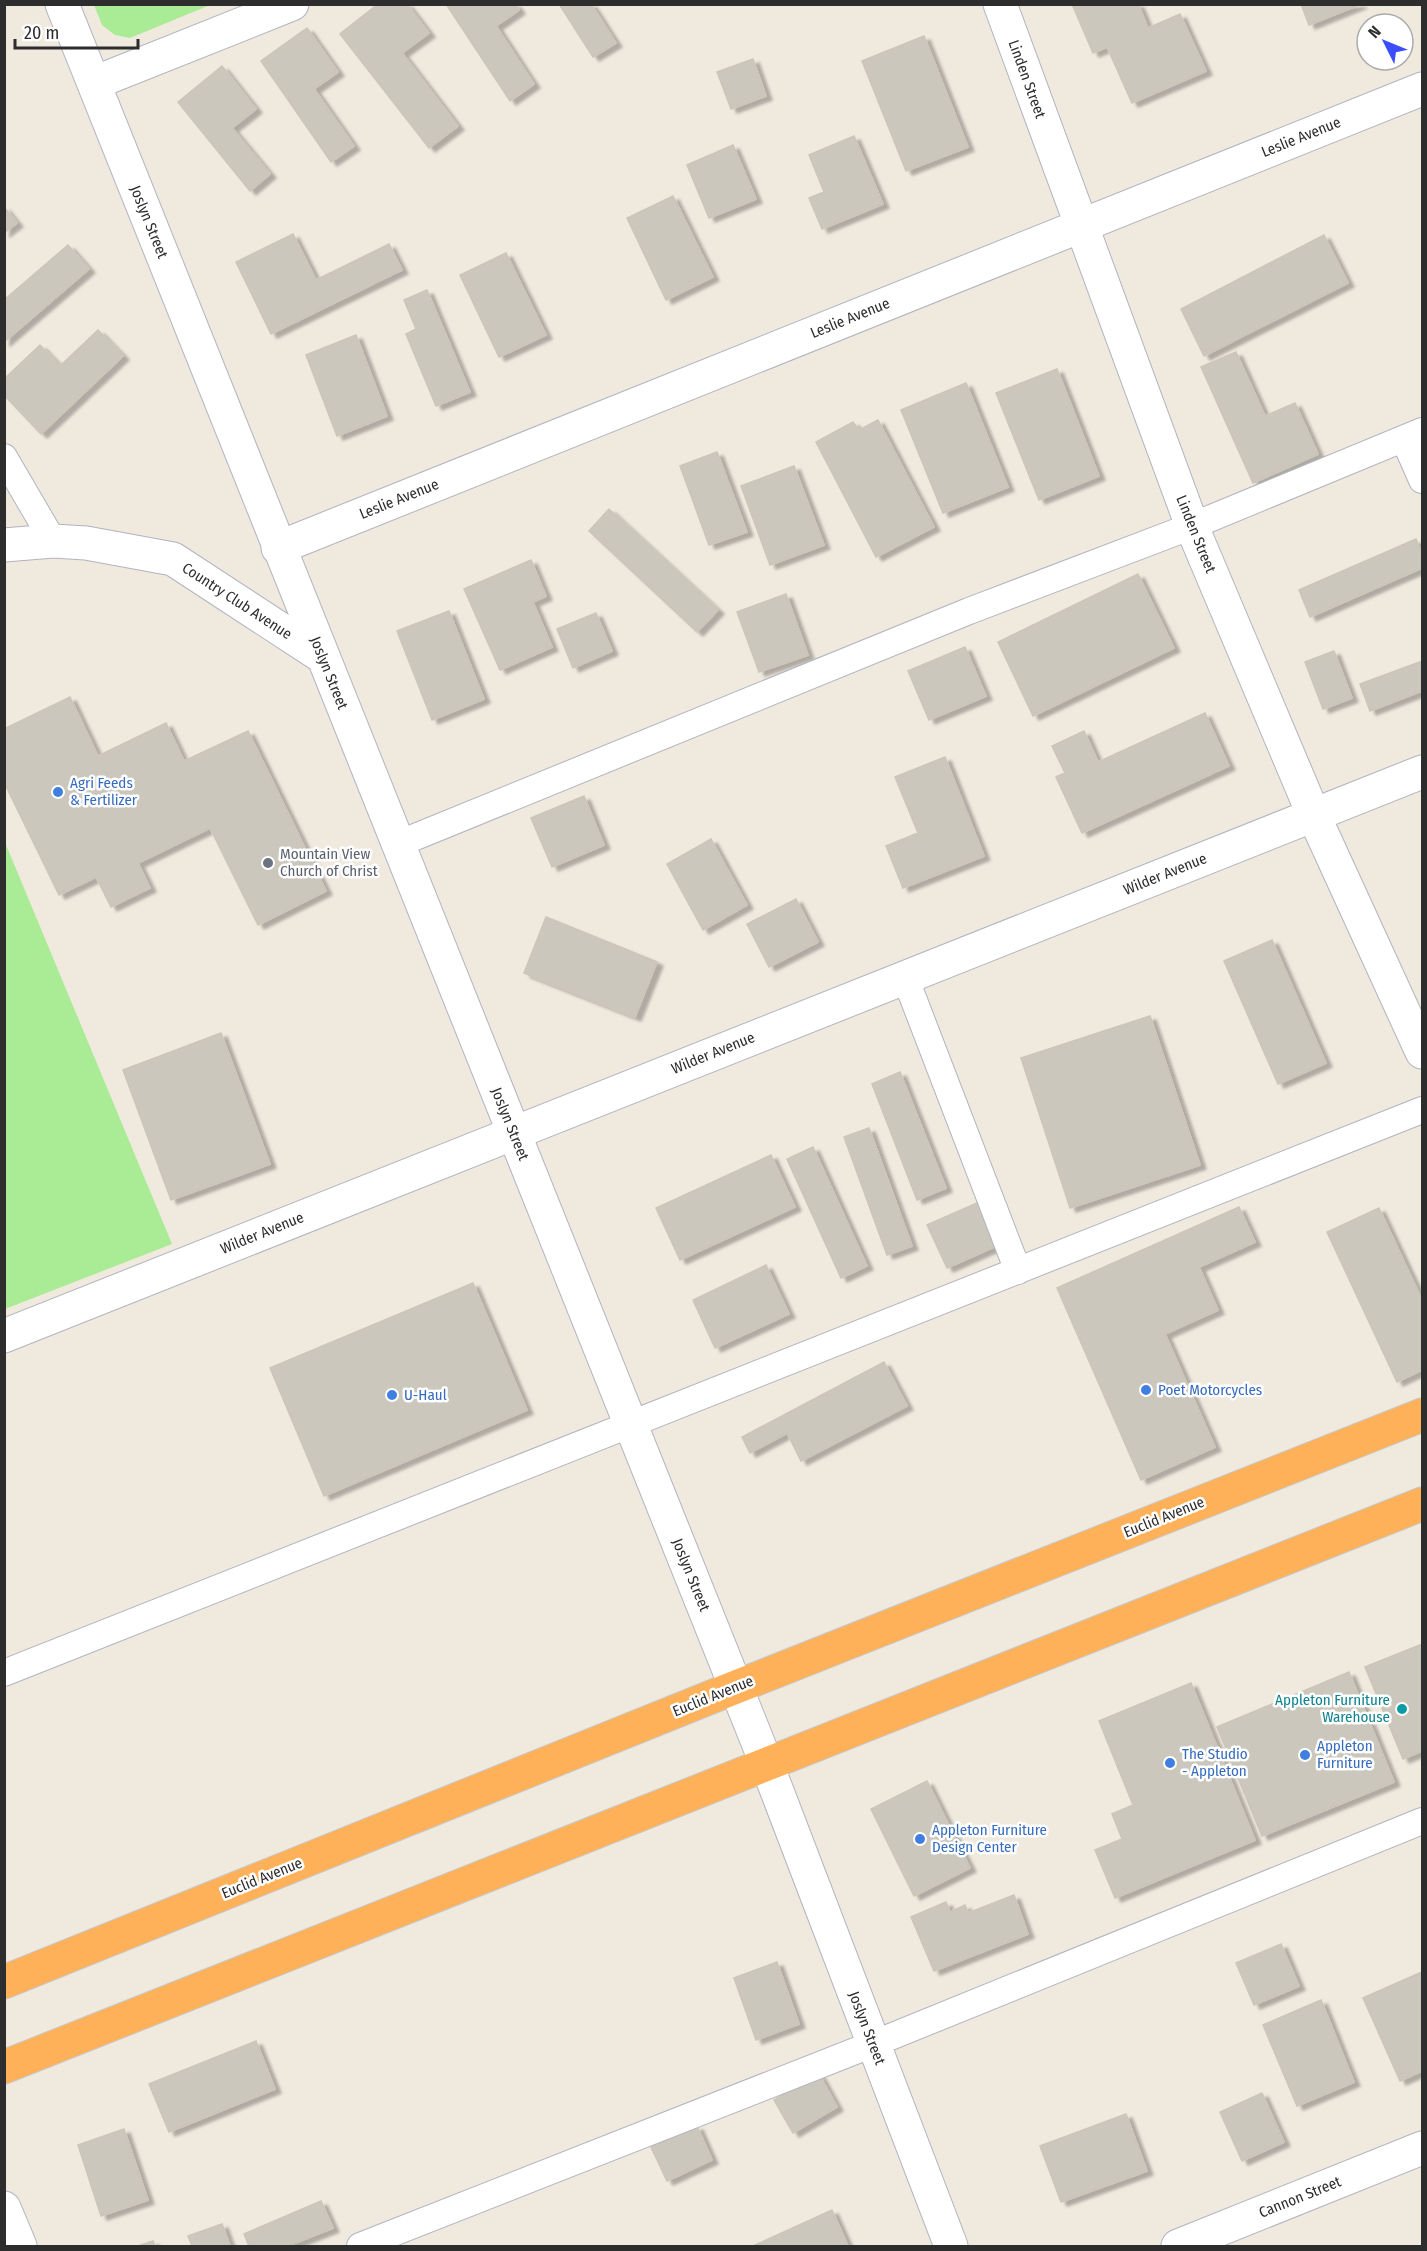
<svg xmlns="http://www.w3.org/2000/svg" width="1427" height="2251" font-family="'Fira Sans Condensed',sans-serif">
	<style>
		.green { fill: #aaeb95 }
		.building { fill: #cbc7bc; stroke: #cbc6b7; stroke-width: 1.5; filter: url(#shadow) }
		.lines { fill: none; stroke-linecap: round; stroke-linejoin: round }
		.lane-casing { stroke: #b2b3c1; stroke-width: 28 }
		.street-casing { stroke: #b2b3c1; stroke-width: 35 }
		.secondary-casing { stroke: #b2b3c1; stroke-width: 35 }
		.highway-casing { stroke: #c8c8c8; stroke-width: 35 }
		.lane { stroke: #fff; stroke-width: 26 }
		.street { stroke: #fff; stroke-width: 33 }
		.secondary { stroke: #fff; stroke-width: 33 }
		.highway { stroke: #ffb159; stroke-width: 33 }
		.shop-dot { fill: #3f7fe0; stroke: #fff; stroke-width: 2 }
		.worship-dot { fill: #6b7280; stroke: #fff; stroke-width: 2 }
		.culture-dot { fill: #0f9aa8; stroke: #fff; stroke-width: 2 }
		.labels { text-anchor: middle; stroke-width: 5; stroke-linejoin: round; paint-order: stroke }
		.street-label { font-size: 15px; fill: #2d2d2d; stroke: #fff }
		.shop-label { font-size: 15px; fill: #366cbe; stroke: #fff; text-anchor: start }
		.worship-label { font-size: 15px; fill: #5b616d; stroke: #fff; text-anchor: start }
		.culture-label { font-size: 15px; fill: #0d838f; stroke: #fff; text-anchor: end }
	</style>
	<defs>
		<filter id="shadow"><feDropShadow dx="6" dy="4" stdDeviation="1.5" flood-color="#0004"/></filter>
	</defs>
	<rect width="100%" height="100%" fill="#efe9de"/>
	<path class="green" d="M94,5H210L130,38L115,35L102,25Z
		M4,840L172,1244L5,1309H4Z"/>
	<path class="building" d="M378,4H407L429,33L402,53L458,126L429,148L340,34Z
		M446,4H515L519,10L496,26L534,84L510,101Z
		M559,4H591L616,43L593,57Z
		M1072,4H1138L1148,28L1180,14L1206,71L1132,103L1107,47L1093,53Z
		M1301,4H1361L1309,25Z
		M307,28L338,72L314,89L354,146L331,162L261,61Z
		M924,36L968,147L906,171L862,61Z
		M753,59L766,96L731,109L717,72Z
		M222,66L256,109L232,128L270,174L250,191L178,102Z
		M854,136L883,204L822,229L809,198L824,192L809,155Z
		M733,145L756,199L709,218L687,165Z
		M673,196L713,277L666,300L627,218Z
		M4,207L17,223L4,233Z
		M293,234L316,280L389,244L402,270L271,334L236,262Z
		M1324,235L1348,283L1204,356L1181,309Z
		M68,245L89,269L4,342V300Z
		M506,253L546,335L499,357L460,275Z
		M427,290L470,392L436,406L406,334L416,329L404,300Z
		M98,330L123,356L41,434L4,395V379L40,345L60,366Z
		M356,335L387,416L337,436L306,355Z
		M1236,352L1265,416L1295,403L1318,454L1253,483L1201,367Z
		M1057,369L1099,476L1039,500L996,393Z
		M966,383L1008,487L943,513L901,410Z
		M878,420L934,527L876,557L816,442L853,422L859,430Z
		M717,452L747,532L709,545L680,466Z
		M794,466L824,545L770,565L741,486Z
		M609,509L718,610L697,632L589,531Z
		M1416,539L1422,555V568L1310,617L1299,590Z
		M531,560L546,596L533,602L552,647L500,670L464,589Z
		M1138,574L1174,648L1033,716L998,642Z
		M786,594L808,655L759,672L737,612Z
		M449,611L484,699L432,720L397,631Z
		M596,613L612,651L573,668L557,629Z
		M965,647L986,696L929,720L908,671Z
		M1334,651L1352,698L1323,709L1305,662Z
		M1422,661V691L1370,711L1360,684Z
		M70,697L98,756L166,723L184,761L248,731L326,891L258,925L210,828L138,863L150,888L111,907L96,877L59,895L4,782V729Z
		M1205,713L1229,766L1082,833L1056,777L1065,773L1052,746L1084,731L1098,762Z
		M945,757L984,856L903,888L886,846L918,833L895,777Z
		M584,796L604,845L552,867L531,818Z
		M711,839L747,905L703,930L667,864Z
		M796,899L818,942L769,967L747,924Z
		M546,917L657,962L635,1017L524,973Z
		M1272,940L1326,1063L1278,1084L1224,961Z
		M1150,1016L1200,1165L1070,1208L1021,1058Z
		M221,1033L270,1164L171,1200L123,1070Z
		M900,1072L946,1188L917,1200L872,1084Z
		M869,1128L912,1246L887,1255L844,1137Z
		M813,1147L867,1266L841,1278L787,1159Z
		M771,1155L795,1207L680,1260L656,1208Z
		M977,1203L996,1246L947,1268L927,1225Z
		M1239,1207L1255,1242L1199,1267L1218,1310L1165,1334L1215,1447L1141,1480L1057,1288Z
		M1379,1208L1422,1300V1370L1397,1382L1327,1232Z
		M766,1265L789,1314L715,1348L693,1300Z
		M473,1283L527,1410L324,1496L270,1368Z
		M884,1362L907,1406L801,1461L787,1433L750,1453L742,1437Z
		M1422,1644V1751L1403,1759L1365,1667Z
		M1349,1672L1394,1782L1262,1836L1217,1727Z
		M1191,1683L1255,1840L1115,1898L1095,1850L1122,1839L1112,1814L1133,1805L1099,1721Z
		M927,1781L970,1868L914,1896L871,1809Z
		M1014,1895L1028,1934L934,1971L911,1917L946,1902L950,1912L965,1905L968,1913Z
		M1281,1944L1299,1986L1254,2005L1236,1963Z
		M777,1962L799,2024L756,2040L734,1978Z
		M1422,1972V2071L1400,2081L1363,1998Z
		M1321,2000L1354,2082L1297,2106L1263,2025Z
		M256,2041L275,2089L169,2132L149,2084Z
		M819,2074L837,2107L793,2133L774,2100Z
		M1262,2093L1284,2142L1242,2161L1220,2112Z
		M1126,2114L1147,2171L1061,2202L1040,2146Z
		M697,2126L712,2160L667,2181L651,2147Z
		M124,2129L148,2200L101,2216L78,2145Z
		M321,2201L333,2228L288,2246H249L244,2234Z
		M832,2210L848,2246H753Z
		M222,2224L230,2246H192L188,2236Z
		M153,2241L155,2246H138Z"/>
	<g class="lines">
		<g class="lane-casing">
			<path id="lane" d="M1404,439L1422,480
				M4,457L53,541
				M398,844L969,611L1192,526L1422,431
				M905,977L1018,1271
				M4,1673L1422,1110
				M360,2246L873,2044L1422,1821"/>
		</g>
		<g class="street-casing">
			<path id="street" d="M1000,4L1195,534L1314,816L1422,1052
				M94,83L292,4
				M278,548L1422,89
				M4,1336L1422,772
				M767,1765L951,2246
				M4,2208L20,2246
				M1178,2246L1422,2148"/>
		</g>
		<g class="secondary-casing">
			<path id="secondary" d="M62,4L767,1765
				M4,545L53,541L86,543L173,559L323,657"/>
		</g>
		<g class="highway-casing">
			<path id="highway" d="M4,1982L736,1687L1422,1415
				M4,2067L1422,1504"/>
		</g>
		<use href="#lane" class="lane"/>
		<use href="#street" class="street"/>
		<use href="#secondary" class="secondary"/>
		<use href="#highway" class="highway"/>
	</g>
	<g class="shop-dot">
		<circle cx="58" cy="792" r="6"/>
		<circle cx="1146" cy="1390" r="6"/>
		<circle cx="392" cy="1395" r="6"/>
		<circle cx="1305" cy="1755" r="6"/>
		<circle cx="1170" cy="1763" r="6"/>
		<circle cx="920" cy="1839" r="6"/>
	</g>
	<circle class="worship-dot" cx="268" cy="863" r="6"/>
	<circle class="culture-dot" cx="1402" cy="1709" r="6"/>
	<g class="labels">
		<g class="street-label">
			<text transform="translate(1027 79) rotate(70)" y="5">Linden Street</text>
			<text transform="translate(1301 137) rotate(-22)" y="5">Leslie Avenue</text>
			<text transform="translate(149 222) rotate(68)" y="5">Joslyn Street</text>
			<text transform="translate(850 318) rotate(-22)" y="5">Leslie Avenue</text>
			<text transform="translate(399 499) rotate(-22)" y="5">Leslie Avenue</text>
			<text transform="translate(1196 534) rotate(68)" y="5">Linden Street</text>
			<text transform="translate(237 601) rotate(33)" y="5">Country Club Avenue</text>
			<text transform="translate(329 673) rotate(68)" y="5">Joslyn Street</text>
			<text transform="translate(1165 874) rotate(-22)" y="5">Wilder Avenue</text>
			<text transform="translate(713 1053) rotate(-22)" y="5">Wilder Avenue</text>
			<text transform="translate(510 1124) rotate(68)" y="5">Joslyn Street</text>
			<text transform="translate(262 1233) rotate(-22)" y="5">Wilder Avenue</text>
			<text transform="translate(1164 1517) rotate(-22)" y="5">Euclid Avenue</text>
			<text transform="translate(691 1575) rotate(68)" y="5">Joslyn Street</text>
			<text transform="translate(713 1696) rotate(-22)" y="5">Euclid Avenue</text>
			<text transform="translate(262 1878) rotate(-22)" y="5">Euclid Avenue</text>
			<text transform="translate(867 2028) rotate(69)" y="5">Joslyn Street</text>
			<text transform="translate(1300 2197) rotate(-22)" y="5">Cannon Street</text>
		</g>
		<g class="shop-label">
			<text x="70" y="788">Agri Feeds<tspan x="70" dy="17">&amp; Fertilizer</tspan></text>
			<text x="1158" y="1395">Poet Motorcycles</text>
			<text x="404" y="1400">U-Haul</text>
			<text x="1317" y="1751">Appleton<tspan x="1317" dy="17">Furniture</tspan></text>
			<text x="1182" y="1759">The Studio<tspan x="1182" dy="17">- Appleton</tspan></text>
			<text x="932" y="1835">Appleton Furniture<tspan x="932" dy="17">Design Center</tspan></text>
		</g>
		<g class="worship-label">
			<text x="280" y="859">Mountain View<tspan x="280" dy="17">Church of Christ</tspan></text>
		</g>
		<g class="culture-label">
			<text x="1390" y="1705">Appleton Furniture<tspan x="1390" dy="17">Warehouse</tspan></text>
		</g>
	</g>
	<rect width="1427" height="2251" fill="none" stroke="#2d2d2d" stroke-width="12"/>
	<g transform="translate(1385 42) rotate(313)"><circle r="28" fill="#ffffff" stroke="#ababab" stroke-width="1.5"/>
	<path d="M0-4.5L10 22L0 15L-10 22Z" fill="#3b4dff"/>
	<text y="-9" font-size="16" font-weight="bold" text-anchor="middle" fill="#2d2d2d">N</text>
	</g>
	<path d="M15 39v9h123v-9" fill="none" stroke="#2d2d2d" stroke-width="3"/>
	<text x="24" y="39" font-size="18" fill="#2d2d2d" stroke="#ffffff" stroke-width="4.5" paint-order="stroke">20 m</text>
</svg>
